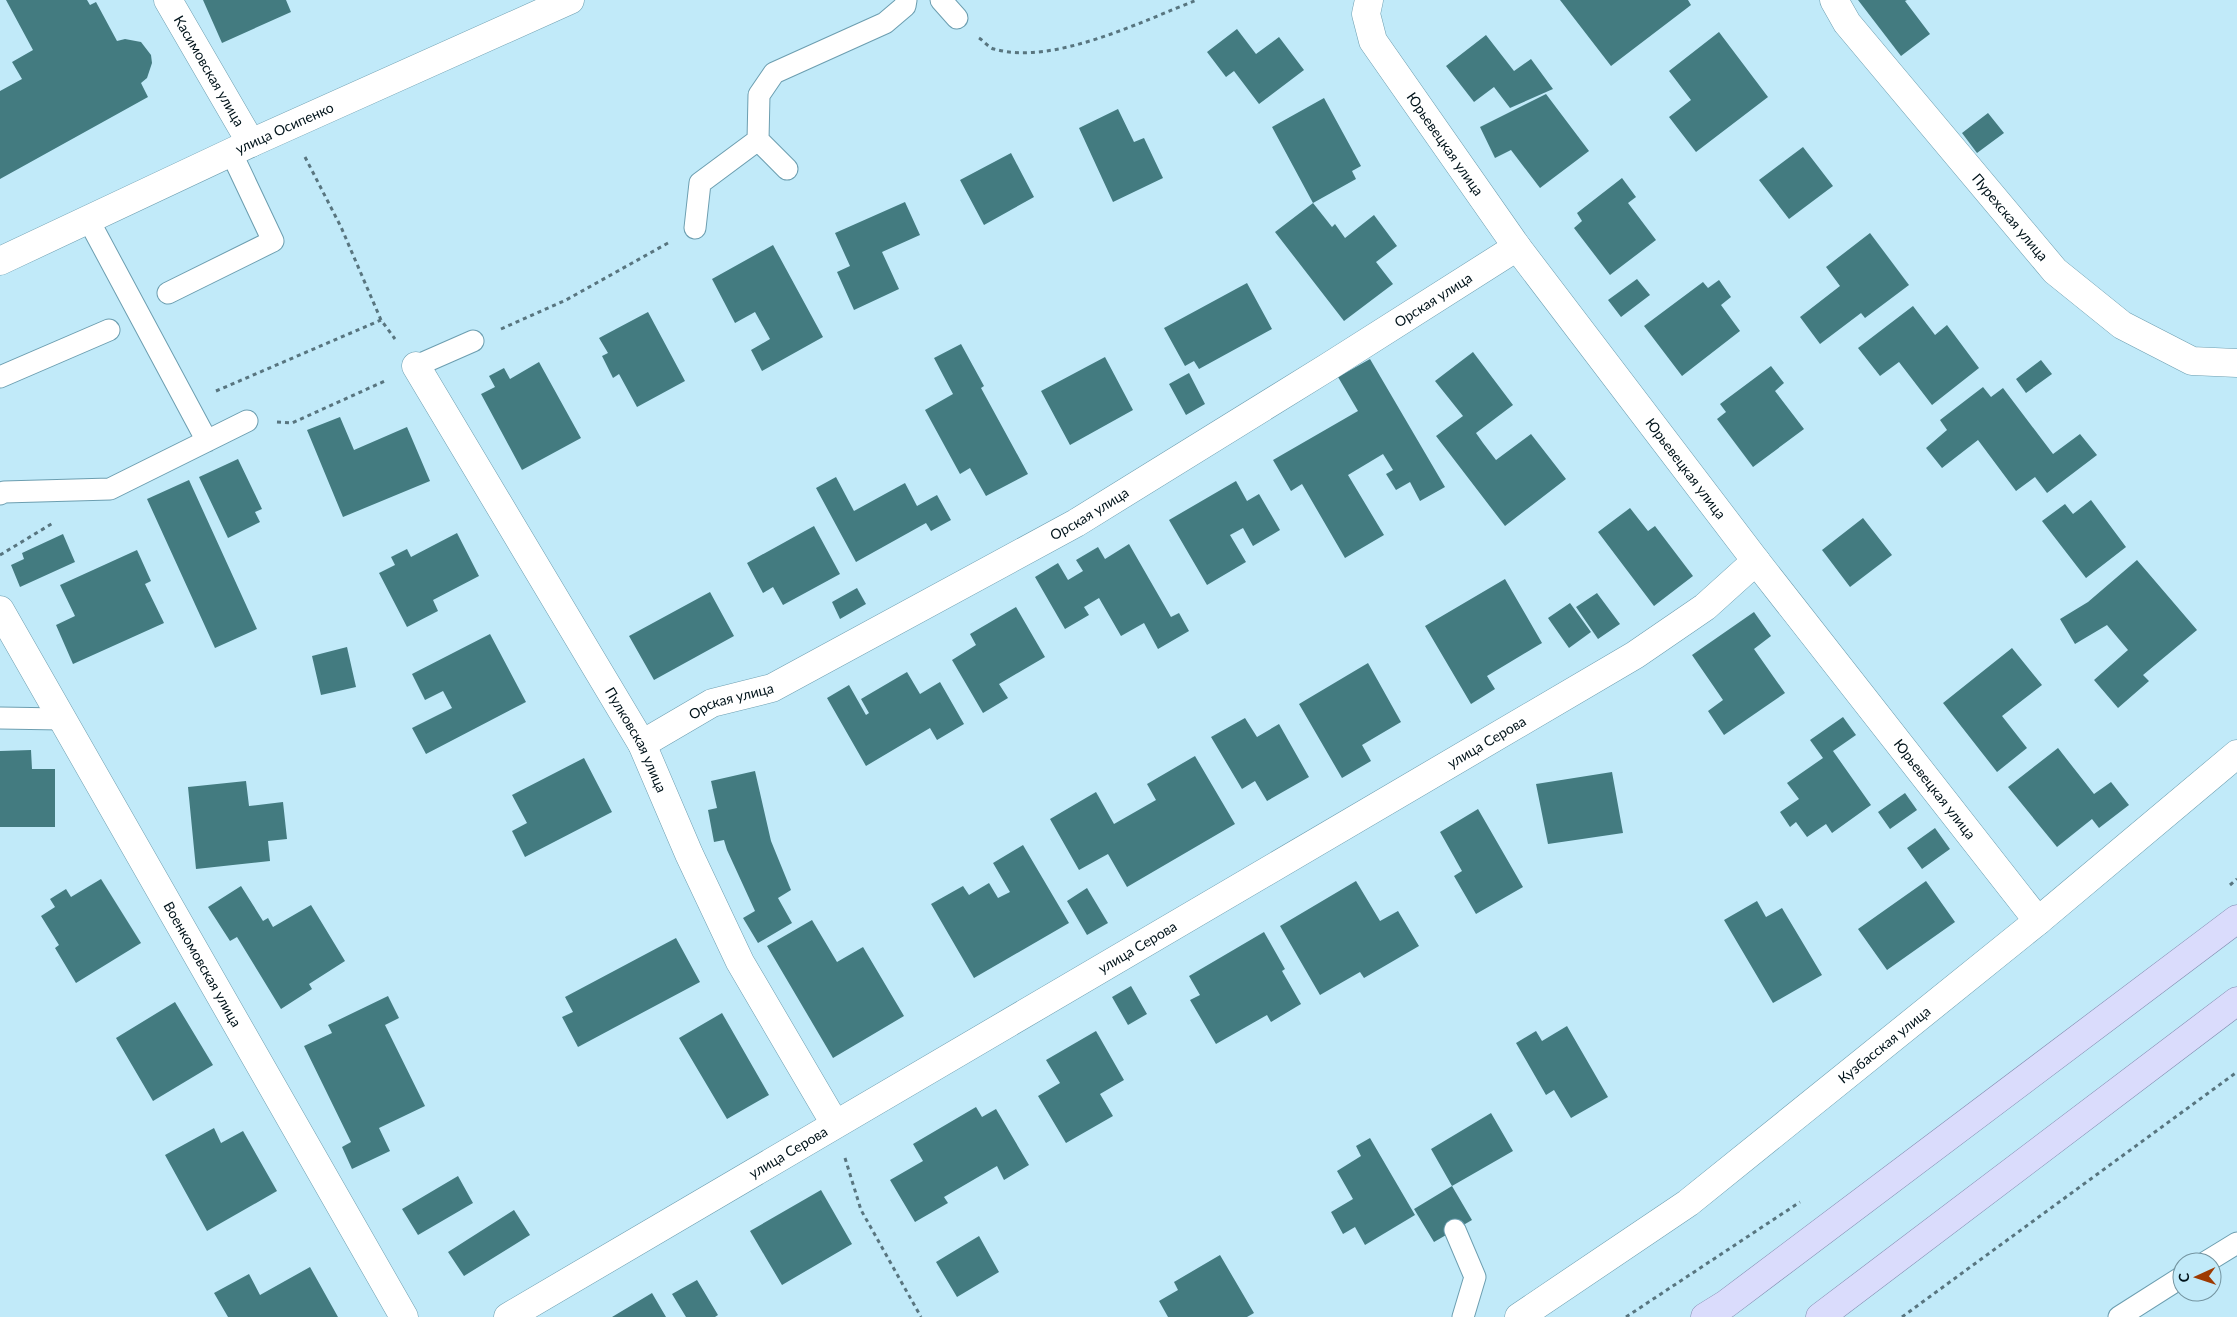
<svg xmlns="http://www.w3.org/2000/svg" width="2237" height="1317" font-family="Lato,sans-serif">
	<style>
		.building { fill: #437b80 }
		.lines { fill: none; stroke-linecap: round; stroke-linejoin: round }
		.service-casing { stroke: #6c9eb0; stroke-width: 23 }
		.minor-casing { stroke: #6c9eb0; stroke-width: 29 }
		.primary-casing { stroke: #7e87ac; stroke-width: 29 }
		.path { stroke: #58757f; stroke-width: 3; stroke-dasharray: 4 4; stroke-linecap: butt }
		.service { stroke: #fff; stroke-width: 21 }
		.minor { stroke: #fff; stroke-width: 28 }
		.primary { stroke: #dadcfc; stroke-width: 28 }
		.labels { text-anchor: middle; stroke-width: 4; stroke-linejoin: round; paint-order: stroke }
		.street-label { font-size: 14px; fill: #01131a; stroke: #c1eaf9 }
	</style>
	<rect width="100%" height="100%" fill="#c1eaf9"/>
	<path class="building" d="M6,0H87L90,5L96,2L117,41L125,39L141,42L151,55L152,63L147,78L141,83L148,97L0,179V91L22,79L12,62L33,50Z
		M203,0H286L291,12L222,43Z
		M1560,0H1688L1691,5L1611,66Z
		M1858,0H1907L1905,1L1930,34L1901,56Z
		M1237,29L1256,54L1279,37L1304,70L1259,104L1234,71L1226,77L1207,52Z
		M1719,32L1768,97L1696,152L1669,117L1691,100L1669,71Z
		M1486,35L1514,71L1531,59L1553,89L1510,108L1494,87L1474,102L1446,66Z
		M1546,94L1589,151L1540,188L1511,150L1495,158L1480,127Z
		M1324,98L1361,166L1352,171L1356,179L1313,203L1272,127Z
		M1118,109L1134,142L1144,138L1163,178L1113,202L1079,128Z
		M1988,113L2004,133L1977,153L1962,133Z
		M1803,147L1833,186L1789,219L1759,180Z
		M1011,153L1034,197L984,225L960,180Z
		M1622,178L1636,197L1628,203L1656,240L1610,275L1574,228L1582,221L1577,213Z
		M905,202L920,235L882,252L899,289L854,310L837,272L850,266L835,233Z
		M1313,203L1332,227L1335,224L1345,238L1374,215L1397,246L1376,262L1393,284L1344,321L1275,232Z
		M1870,233L1909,285L1865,318L1861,313L1820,344L1800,317L1840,286L1826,267Z
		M773,245L823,337L762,371L751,350L770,339L755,312L735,323L712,279Z
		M1637,279L1650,295L1621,317L1608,300Z
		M1719,280L1731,297L1721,305L1740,331L1682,376L1644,326L1703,282L1708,288Z
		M1247,283L1272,329L1199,369L1194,361L1185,366L1164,328Z
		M1913,306L1935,335L1947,325L1979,368L1932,405L1899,362L1880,376L1858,348Z
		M648,312L685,381L637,407L619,374L613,378L602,356L608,353L599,338Z
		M961,344L984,386L981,388L1028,474L986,496L970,468L960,474L925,410L953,394L934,358Z
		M1473,352L1513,405L1476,433L1483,443L1496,460L1531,434L1566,479L1505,526L1436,436L1463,416L1435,381Z
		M1105,357L1133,410L1070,445L1041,391Z
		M1370,359L1445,487L1420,501L1410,482L1396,490L1386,474L1393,470L1383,454L1348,475L1384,535L1345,558L1302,484L1291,491L1273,460L1358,411L1338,377Z
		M2041,360L2052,374L2026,393L2016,379Z
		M539,362L581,438L522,470L481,394L495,387L489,376L504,368L510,379Z
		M1771,366L1784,383L1775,391L1804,429L1753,467L1717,419L1726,412L1720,404Z
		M1189,373L1205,404L1186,415L1169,384Z
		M1983,387L1991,397L2003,388L2053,454L2080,434L2097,455L2047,493L2035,477L2016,491L1978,440L1942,468L1926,448L1947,430L1940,420Z
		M340,417L354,450L407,427L430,481L343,517L307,430Z
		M238,459L262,509L255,512L260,522L228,538L199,477Z
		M836,477L854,511L905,483L917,506L937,495L951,520L931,531L926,523L856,562L816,488Z
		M189,480L257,629L215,648L147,499Z
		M1236,481L1247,501L1259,494L1280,530L1253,546L1243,528L1230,535L1246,562L1207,585L1169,520Z
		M2091,500L2126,547L2086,578L2042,521L2065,504L2073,514Z
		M1630,508L1648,531L1655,526L1693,576L1654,606L1598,532Z
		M1863,518L1892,555L1850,587L1822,550Z
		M814,526L840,574L783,605L773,587L763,593L747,563Z
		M457,533L479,576L433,600L438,611L407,627L379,573L395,565L391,557L407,549L411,557Z
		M63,534L75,562L20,587L11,565L24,559L22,553Z
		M1129,544L1171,617L1179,613L1189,631L1158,649L1144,623L1121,636L1099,598L1084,607L1089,615L1065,629L1035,577L1058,563L1068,580L1083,571L1076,560L1098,547L1105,559Z
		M137,550L151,581L145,584L164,623L73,664L56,625L75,616L60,585Z
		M2137,560L2197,630L2143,675L2149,681L2118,708L2094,680L2128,650L2107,625L2075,644L2060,619L2088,602Z
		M1505,579L1542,643L1487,676L1495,689L1471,704L1425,626Z
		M857,588L866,604L840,619L832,602Z
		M710,592L734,636L654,680L629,636Z
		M1597,593L1620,624L1598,639L1576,607Z
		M1570,603L1591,632L1569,648L1548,618Z
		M1016,607L1045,657L999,684L1008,698L983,713L952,660L976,645L970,634Z
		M1754,612L1771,636L1754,649L1785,693L1724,735L1708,711L1723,700L1692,655Z
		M490,634L526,702L426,754L412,728L452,708L443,691L425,700L412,674Z
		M347,647L356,687L321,695L312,656Z
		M2012,648L2042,685L2002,716L2027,748L1997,772L1943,703Z
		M1368,663L1401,722L1362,745L1371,761L1342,778L1299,704Z
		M907,672L920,694L940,682L964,724L937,740L930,728L866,766L827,698L849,685L866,715L869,713L861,699Z
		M1843,717L1856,735L1833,751L1871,805L1832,833L1826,824L1807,837L1796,822L1790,827L1780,812L1799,799L1787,783L1823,758L1810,740Z
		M1245,718L1257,737L1279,724L1309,777L1267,801L1255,781L1242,789L1211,737Z
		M2058,748L2094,794L2111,782L2129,805L2099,828L2092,819L2057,847L2008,787Z
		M31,750L32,769H55V827H0V751Z
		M1195,756L1235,824L1127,887L1108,854L1079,870L1050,819L1096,792L1114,824L1156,800L1147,784Z
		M584,758L612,812L525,857L512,831L527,823L512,795Z
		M755,771L771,841L791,890L778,898L792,923L758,943L743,918L755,911L727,850L724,840L714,842L708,810L717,808L711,781Z
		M1612,772L1623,833L1548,844L1536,784Z
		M246,781L249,806L283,802L287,839L268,841L270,861L196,869L188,787Z
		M1905,793L1917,810L1890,829L1878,812Z
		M1478,809L1523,887L1476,914L1454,876L1462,871L1440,832Z
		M1935,828L1950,849L1922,869L1907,848Z
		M1023,845L1069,923L974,978L931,904L963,886L969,895L989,883L998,898L1010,892L993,863Z
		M101,879L141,943L76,983L55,948L59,945L41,916L55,907L50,899L66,889L71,897Z
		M1356,881L1380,921L1398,911L1419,946L1364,978L1360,972L1320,995L1280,926Z
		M1926,881L1955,922L1887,970L1858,929Z
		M241,886L263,921L268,918L273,927L311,905L345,961L309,984L312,989L281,1009L237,937L230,941L208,907Z
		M1087,888L1108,923L1087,935L1067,901Z
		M1757,901L1766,917L1782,908L1822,975L1773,1003L1724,920Z
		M812,920L837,962L863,947L904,1016L833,1058L767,946Z
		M1264,932L1285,969L1282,971L1301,1004L1271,1022L1267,1015L1216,1044L1190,1000L1200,995L1189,976Z
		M676,938L700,982L578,1047L562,1017L573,1012L565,997Z
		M1131,986L1147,1014L1128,1025L1112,997Z
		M388,996L399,1018L385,1025L425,1106L379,1128L390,1151L352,1169L342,1147L351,1142L304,1046L332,1033L328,1025Z
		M175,1002L213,1065L153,1101L116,1038Z
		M722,1013L769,1095L727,1119L679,1038Z
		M1567,1026L1608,1097L1571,1118L1554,1090L1546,1095L1516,1043L1536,1031L1542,1041Z
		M1096,1031L1124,1080L1100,1094L1113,1116L1066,1143L1038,1096L1060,1083L1046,1060Z
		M976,1107L982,1117L996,1109L1029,1165L1004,1180L997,1166L944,1197L948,1203L915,1222L890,1180L923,1161L913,1144Z
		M1491,1113L1513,1151L1452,1186L1431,1149Z
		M214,1128L221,1143L243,1131L277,1191L207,1231L165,1155Z
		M1370,1138L1415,1215L1365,1245L1355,1227L1343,1234L1331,1212L1353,1199L1337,1171L1361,1156L1356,1146Z
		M458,1176L473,1203L418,1235L402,1209Z
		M1452,1186L1472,1220L1434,1242L1414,1209Z
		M821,1190L852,1244L782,1285L750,1231Z
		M514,1210L530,1235L464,1276L448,1252Z
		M979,1236L999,1272L957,1297L936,1262Z
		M1220,1255L1254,1313L1247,1317H1168L1159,1301L1178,1290L1174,1282Z
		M310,1267L338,1317H228L214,1293L249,1274L260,1295Z
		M697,1280L718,1315L715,1317H686L672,1294Z
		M652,1293L666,1317H612Z"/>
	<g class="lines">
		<g class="service-casing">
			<path id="service" d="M941,0L957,18
				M758,140L787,169
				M88,219L207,441
				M695,228L700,183L758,140L759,95L774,73L885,23L905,6L906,0
				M168,293L273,241L231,152
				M416,366L473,341
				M0,377L109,330
				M0,494L4,492L110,489L247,421
				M0,718L61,719
				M1455,1230L1475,1277L1463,1317
				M2206,1262L2237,1243
				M2119,1317L2182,1277"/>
		</g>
		<g class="minor-casing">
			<g id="minor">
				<path id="s1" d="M168,0L251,143"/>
				<path id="s2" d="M1369,0L1366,14L1373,41L1517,247L1756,561L2038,921"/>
				<path id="s3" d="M1834,0L1847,23L2055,271L2122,325L2192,361L2237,363"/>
				<path id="s4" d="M0,261L251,143L570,0"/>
				<path id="s5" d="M416,366L642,744L689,854L740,962L835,1124"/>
				<path id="s6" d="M0,610L404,1317"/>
				<path id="s7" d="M642,744L712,703L772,688L1076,523L1328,367L1517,247"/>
				<path id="s8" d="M508,1317L1635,655L1705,607L1756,561"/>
				<path id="s9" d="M1519,1317L1688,1203L2038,921L2237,754"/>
			</g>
		</g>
		<g class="primary-casing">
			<path id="primary" d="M1705,1317L1726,1304L2237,919
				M1820,1317L2237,1001"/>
		</g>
		<path class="path" d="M979,38C984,41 989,48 994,49C1053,66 1142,21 1197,0
			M305,157L341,227L381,320L395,339
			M501,329L566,300L668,243
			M216,391L381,320
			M277,422L292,423L387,380
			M0,555L53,523
			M2230,885L2237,879
			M845,1158L861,1210L921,1317
			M1626,1317L1800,1202
			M1902,1317L2237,1072"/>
		<use href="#service" class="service"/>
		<use href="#minor" class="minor"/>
		<use href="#primary" class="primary"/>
	</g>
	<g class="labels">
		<g class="street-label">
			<text dy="5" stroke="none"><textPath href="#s1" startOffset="82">Касимовская улица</textPath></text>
			<text dy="5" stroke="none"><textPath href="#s4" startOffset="314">улица Осипенко</textPath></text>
			<text dy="5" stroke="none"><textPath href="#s2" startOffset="168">Юрьевецкая улица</textPath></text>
			<text dy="5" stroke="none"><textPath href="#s3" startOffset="280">Пурехская улица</textPath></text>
			<text dy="5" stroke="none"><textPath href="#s7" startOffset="910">Орская улица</textPath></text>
			<text dy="5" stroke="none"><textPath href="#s2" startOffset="572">Юрьевецкая улица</textPath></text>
			<text dy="5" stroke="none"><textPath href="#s7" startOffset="505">Орская улица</textPath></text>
			<text dy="5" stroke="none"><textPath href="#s7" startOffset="100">Орская улица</textPath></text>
			<text dy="5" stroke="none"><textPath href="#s5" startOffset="434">Пулковская улица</textPath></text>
			<text dy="5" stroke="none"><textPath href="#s8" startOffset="1135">улица Серова</textPath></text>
			<text dy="5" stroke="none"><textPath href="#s2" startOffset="978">Юрьевецкая улица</textPath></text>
			<text dy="5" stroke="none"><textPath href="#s8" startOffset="730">улица Серова</textPath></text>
			<text dy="5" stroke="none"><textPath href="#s6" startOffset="408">Военкомовская улица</textPath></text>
			<text dy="5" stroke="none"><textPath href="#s9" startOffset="456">Кузбасская улица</textPath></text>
			<text dy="5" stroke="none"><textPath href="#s8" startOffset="325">улица Серова</textPath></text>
		</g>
	</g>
	<g transform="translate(2197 1277) rotate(267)"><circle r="24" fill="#c1eaf9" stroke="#7494a0"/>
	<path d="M0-4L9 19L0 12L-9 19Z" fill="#9e3a02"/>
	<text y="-8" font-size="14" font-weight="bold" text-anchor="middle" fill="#01131a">С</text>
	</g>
</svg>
